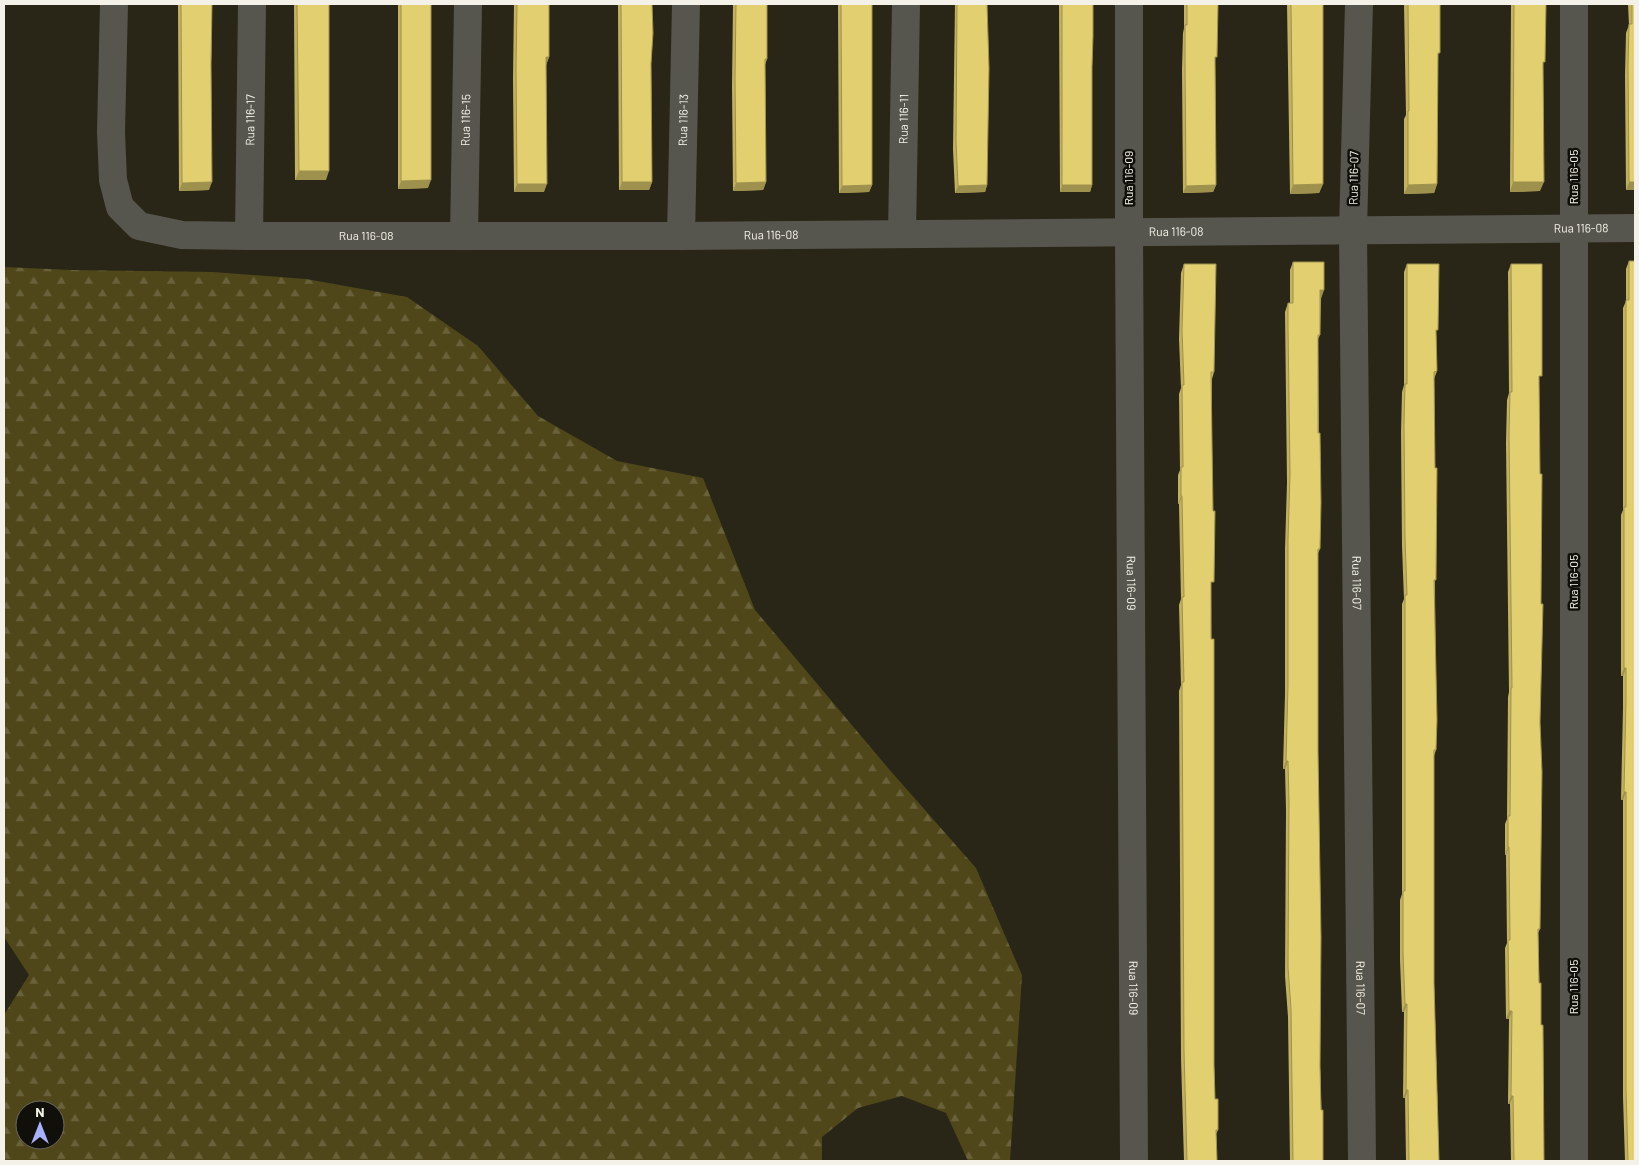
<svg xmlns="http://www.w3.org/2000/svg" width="1639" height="1165" font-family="Barlow,sans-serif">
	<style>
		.forest { fill: url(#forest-firs); fill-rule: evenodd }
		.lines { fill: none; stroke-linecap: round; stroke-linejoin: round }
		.street { stroke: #57564e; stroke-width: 28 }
		.wall { fill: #c2b260 }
		.shaded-wall { fill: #9e914e }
		.building { fill: #e1cf70; stroke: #9e914e }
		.labels { text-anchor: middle; stroke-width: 5; stroke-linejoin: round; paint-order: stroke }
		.street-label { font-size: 12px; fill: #f4f2e8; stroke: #100f09 }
	</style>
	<defs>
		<pattern id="forest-firs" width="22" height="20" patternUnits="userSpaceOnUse" patternTransform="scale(1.25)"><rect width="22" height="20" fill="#4f4619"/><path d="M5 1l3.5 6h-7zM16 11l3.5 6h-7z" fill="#69613a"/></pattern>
	</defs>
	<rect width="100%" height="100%" fill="#292617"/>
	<path class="forest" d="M4,267L71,270L213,272L306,279L407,297L478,346L538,416L617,461L703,478L755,610L888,768L976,868L1022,975L1010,1161H968L946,1113L902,1096L858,1108L822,1137V1161H4V1015L29,975L4,937ZM25,1110H55V1140H25Z"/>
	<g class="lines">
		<g class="street">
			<path id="s1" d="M114,4L111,132L113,180L120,207L139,226L182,235L249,236H681L1635,228"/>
			<path id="s2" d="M1129,4V233L1134,1161"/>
			<path id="s3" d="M1359,4L1353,230L1362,1161"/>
			<path id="s4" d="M902,234L906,4"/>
			<path id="s5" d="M249,236L252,4"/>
			<path id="s6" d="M464,236L468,4"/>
			<path id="s7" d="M681,236L686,4"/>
			<path d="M1574,1161V4"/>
		</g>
	</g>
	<path class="wall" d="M178,4H212L209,190L179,191Z
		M294,4H329L326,180H295Z
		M398,4H431L428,188L398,189Z
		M514,4H549V57L546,65L544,192H514L513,78Z
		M618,4H652L651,64L652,182L649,190H619Z
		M733,4H767V59L765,65L766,182L763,190L733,191L732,86Z
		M838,4H872V185L869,192L839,193Z
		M955,4H987V185L985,192L955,193L953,149Z
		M1059,4H1093L1092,67V185L1090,192H1060Z
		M1184,4H1218L1215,62L1216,185L1213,192L1183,193L1182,70L1183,33L1184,28Z
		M1287,4H1323V184L1319,193L1290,194Z
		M1404,4H1440L1438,58L1437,184L1434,193L1404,194V119L1406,115Z
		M1511,4H1546L1543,67L1540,191L1510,192Z
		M1628,4H1635V190H1626L1625,75L1626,33L1629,25Z
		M1629,261L1635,1161H1625L1623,1097V800H1621L1623,708V676H1621V515L1623,510V308L1626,301V269Z
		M1293,262L1321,299L1320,335L1318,339L1320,549L1318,553V751L1320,1066L1323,1161H1290L1288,1017L1285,976L1286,810L1285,769H1283L1285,694V549L1287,483L1285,312L1288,303H1290V270Z
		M1184,264L1214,372L1212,379L1211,590L1214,1065L1215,1099L1218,1130L1216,1134L1217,1161H1184L1181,1059L1179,691L1181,685L1179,605L1181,599L1179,504H1178V475L1180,470L1179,394L1181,388L1179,339L1181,273Z
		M1407,264L1436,334L1437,371L1434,379L1435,584L1436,750L1434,756V983L1439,1161H1406L1405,1098H1403L1404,1012H1402L1400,960V900L1402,894V604L1404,599L1402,546L1401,432L1402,392L1404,385V272Z
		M1511,264L1539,383L1540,929L1538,933L1544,1161H1511L1510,1104H1508L1509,1019H1506L1505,948L1507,943L1506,855H1505V824L1507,819L1508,697L1509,692L1506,443L1507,400L1509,393L1508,272Z"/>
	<path class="shaded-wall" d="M546,57H549L546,65Z
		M299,171H329L326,180H295Z
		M431,180L428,188L398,189L401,181Z
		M212,182L209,190L179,191L182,183Z
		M622,182H652L649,190H619Z
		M766,182L763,190L733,191L736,183Z
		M1513,182H1544L1540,191L1510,192Z
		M1629,182H1635V190H1626Z
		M517,184H547L544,192H514Z
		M1323,184L1319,193L1290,194L1293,185Z
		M1437,184L1434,193L1404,194L1408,185Z
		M872,185L869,192L839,193L842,186Z
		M987,185L985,192L955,193L958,186Z
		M1062,185H1092L1090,192H1060Z
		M1216,185L1213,192L1183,193L1186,186Z
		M1320,290H1324L1321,299H1317Z
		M1181,496H1182L1179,504H1178Z
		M1624,668H1626L1623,676H1621Z
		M1286,761H1288L1285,769H1283Z
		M1624,792H1626L1623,800H1621Z
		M1508,847H1509L1506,855H1505Z
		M1405,1004H1407L1404,1012H1402Z
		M1509,1011H1512L1509,1019H1506Z
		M1406,1090H1408L1405,1098H1403Z
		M1511,1096H1513L1510,1104H1508Z"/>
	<path class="building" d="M181,4H212L211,64L212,182L182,183Z
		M297,4H329V171H299Z
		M401,4H431V180L401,181Z
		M517,4H549V57H546L547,184H517L516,69Z
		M621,4H652L653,33L651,64L652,182H622Z
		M736,4H767V59H765L766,182L736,183L735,77Z
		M841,4H872V185L842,186Z
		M957,4H987L989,68L987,185L958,186L956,141Z
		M1062,4H1093V36L1092,67V185H1062Z
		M1187,4H1218L1217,57H1215L1216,185L1186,186L1185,63V25H1187Z
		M1291,4H1323V184L1293,185Z
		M1408,4H1440V53H1438L1437,184L1408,185V111H1409Z
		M1514,4H1546L1545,62H1543L1544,182H1513Z
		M1632,4H1635V182H1629L1628,66L1629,24H1632Z
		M1629,261H1635V1161H1628L1626,1089V792H1624L1626,700V668H1624V507H1626V300H1629Z
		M1293,262H1324V290H1320V335H1318V433H1320L1321,503L1320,549H1318V751L1321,937L1320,1066L1321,1110H1323V1161H1293L1291,1009L1288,967L1289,802L1288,761H1286L1288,685V540L1290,474L1288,326V303H1293Z
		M1184,264H1216L1214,372H1211L1213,511H1215L1214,582H1211V639H1214V1065L1215,1099H1218V1130H1216L1217,1161H1187L1184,1051L1182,682H1184L1182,597H1184L1182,496H1181V467H1183L1182,385H1184L1182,330Z
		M1407,264H1439L1438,330H1436L1437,371L1434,372L1435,468H1437L1436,580H1434L1437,720L1436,750H1434V983L1439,1161H1409L1408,1090H1406L1407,1004H1405L1403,952V891H1405V595H1407L1405,538L1404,424L1405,384H1407Z
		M1511,264H1542V376H1539L1540,474H1542L1541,604H1543L1540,722L1542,772L1540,929H1538L1539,983H1541V1025H1543L1544,1161H1514L1513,1096H1511L1512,1011H1509L1508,940H1510L1509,847H1508V816H1510L1511,688H1512L1509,434L1510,392H1512Z"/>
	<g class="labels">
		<g class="street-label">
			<text dy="4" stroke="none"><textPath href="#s4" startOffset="115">Rua 116-11</textPath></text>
			<text dy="4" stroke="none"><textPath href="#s5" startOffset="116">Rua 116-17</textPath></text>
			<text dy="4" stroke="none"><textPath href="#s6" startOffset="116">Rua 116-15</textPath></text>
			<text dy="4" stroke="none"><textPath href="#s7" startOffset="116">Rua 116-13</textPath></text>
			<text transform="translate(1574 177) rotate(-90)" y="4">Rua 116-05</text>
			<text transform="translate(1129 178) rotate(-90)" y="4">Rua 116-09</text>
			<text transform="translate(1354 178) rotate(-89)" y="4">Rua 116-07</text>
			<text dy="4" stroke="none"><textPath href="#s1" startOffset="1674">Rua 116-08</textPath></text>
			<text dy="4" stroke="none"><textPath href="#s1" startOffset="1269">Rua 116-08</textPath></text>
			<text dy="4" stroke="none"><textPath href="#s1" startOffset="864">Rua 116-08</textPath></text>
			<text dy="4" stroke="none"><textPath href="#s1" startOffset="459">Rua 116-08</textPath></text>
			<text dy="4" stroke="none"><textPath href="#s3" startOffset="579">Rua 116-07</textPath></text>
			<text transform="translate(1574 582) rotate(-90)" y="4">Rua 116-05</text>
			<text dy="4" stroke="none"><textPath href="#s2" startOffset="579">Rua 116-09</textPath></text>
			<text dy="4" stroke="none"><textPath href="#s2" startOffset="984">Rua 116-09</textPath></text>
			<text dy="4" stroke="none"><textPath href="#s3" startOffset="984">Rua 116-07</textPath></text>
			<text transform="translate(1574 987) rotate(-90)" y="4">Rua 116-05</text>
		</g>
	</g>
	<rect width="1639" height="1165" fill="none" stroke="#f4f2e8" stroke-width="10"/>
	<g transform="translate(40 1125)"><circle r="24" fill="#100f09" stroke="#6b6a62"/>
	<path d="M0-4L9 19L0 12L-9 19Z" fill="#a8b0fc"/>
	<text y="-8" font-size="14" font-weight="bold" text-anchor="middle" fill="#f4f2e8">N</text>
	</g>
</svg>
